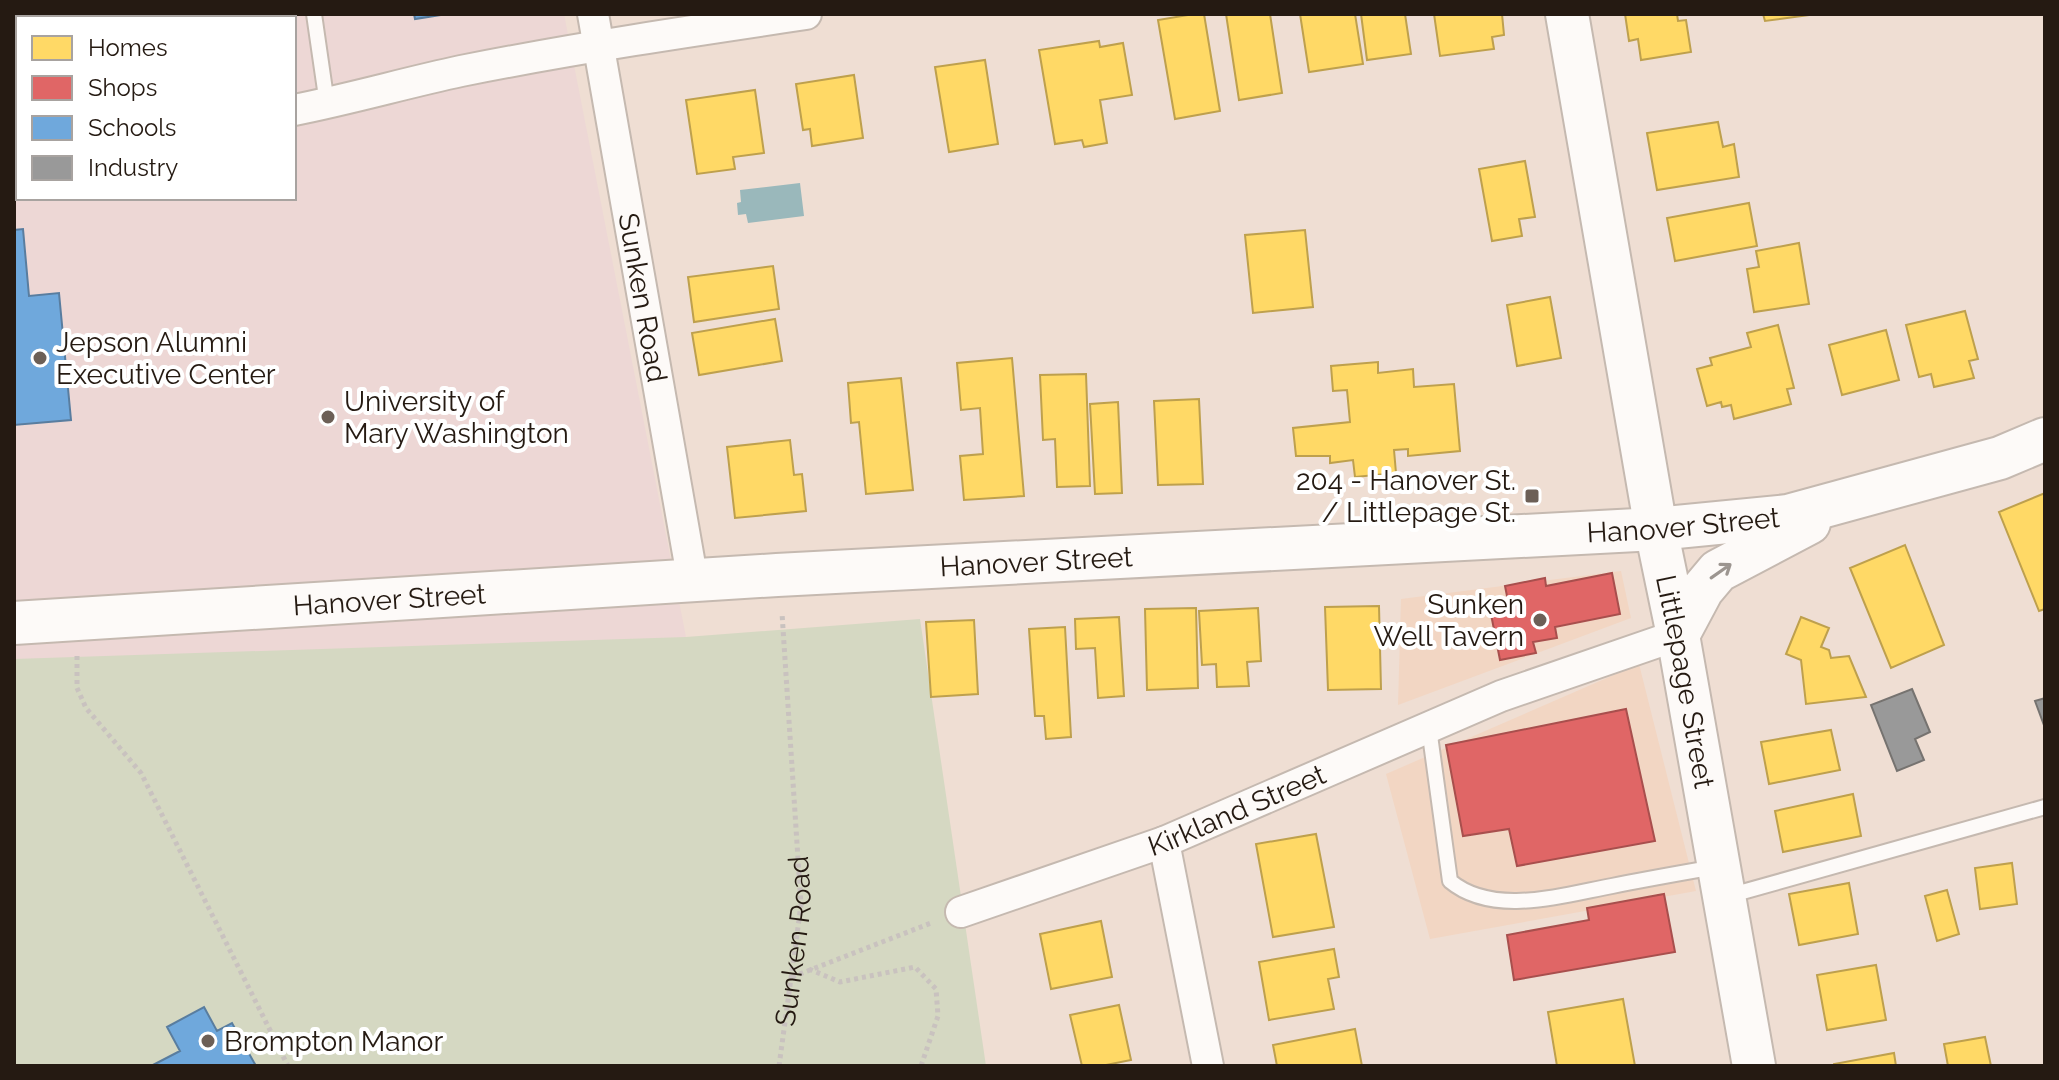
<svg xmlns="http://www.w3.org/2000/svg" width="2059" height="1080" font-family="Raleway,sans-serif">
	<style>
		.built { fill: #f2d6c3 }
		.education { fill: #edd7d5; fill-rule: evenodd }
		.green { fill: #d5d8c2 }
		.water { fill: #9ab8bb }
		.homes { fill: #ffd966; stroke: #bea04d; stroke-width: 2 }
		.shops { fill: #e06666; stroke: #a84f4d; stroke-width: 2 }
		.schools { fill: #6fa8dc; stroke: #597d9f; stroke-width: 2 }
		.industry { fill: #999; stroke: #767370; stroke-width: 2 }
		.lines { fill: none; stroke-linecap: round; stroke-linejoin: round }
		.lane-casing { stroke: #c5b9b0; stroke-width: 18 }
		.street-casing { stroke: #c5b9b0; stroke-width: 34 }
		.secondary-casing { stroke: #c5b9b0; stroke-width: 46 }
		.path { stroke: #c9c2bf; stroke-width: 5; stroke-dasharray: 4 4; stroke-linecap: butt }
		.lane { stroke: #fdfaf8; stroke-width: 14 }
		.street { stroke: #fdfaf8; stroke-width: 30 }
		.secondary { stroke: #fdfaf8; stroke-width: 42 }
		.oneway { stroke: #9c9590 }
		.poi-dot { fill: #6c5f56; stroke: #fff; stroke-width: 3 }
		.labels { text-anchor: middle; stroke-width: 8; stroke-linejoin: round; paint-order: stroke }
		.street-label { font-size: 28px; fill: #251a12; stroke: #fff }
		.poi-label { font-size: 28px; fill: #251a12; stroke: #fff; text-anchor: start }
	</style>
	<rect width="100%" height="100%" fill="#efded3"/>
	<path class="built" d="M1621,571L1631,618L1398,705L1401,599Z
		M1639,664L1696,891L1430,939L1386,774Z"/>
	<path class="education" d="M14,14H564L686,637L14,1066ZM18,18H294V198H18Z"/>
	<path class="green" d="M920,619L986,1066H14V659L686,637Z"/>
	<path class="water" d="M800,183L804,216L748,223L746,214L738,215L737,203L741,202L740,190Z"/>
	<path class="homes" d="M1194,14H1204L1220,111L1175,119L1158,20Z
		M1226,14H1270L1282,93L1239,100Z
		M1300,14H1355L1363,64L1309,72Z
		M1361,14H1405L1411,54L1367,60Z
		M1434,14H1502L1504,35L1492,37L1494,49L1440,56Z
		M1625,14H1677L1678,21L1686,20L1691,52L1641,60L1638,39L1629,41Z
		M1763,14H1808L1809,15L1765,21Z
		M1099,41L1100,47L1123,43L1132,95L1100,100L1107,143L1084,147L1082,140L1055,144L1039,50Z
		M985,60L998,144L949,152L935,67Z
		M854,75L863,138L812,146L810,129L803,130L796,84Z
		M755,90L764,153L733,157L735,169L697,174L686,100Z
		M1718,122L1723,147L1734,144L1739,177L1657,190L1647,133Z
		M1525,161L1535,217L1519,219L1522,236L1492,241L1479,169Z
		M1749,203L1757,246L1675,261L1667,218Z
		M1305,230L1313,307L1253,313L1245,235Z
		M1799,243L1809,304L1754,312L1747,269L1759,267L1756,251Z
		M773,266L779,309L694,322L688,277Z
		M1550,297L1561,358L1517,366L1507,305Z
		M1965,311L1978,359L1969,361L1974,378L1934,387L1931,374L1919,377L1906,325Z
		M775,319L782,361L699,375L692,333Z
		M1778,325L1794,388L1787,389L1791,404L1734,419L1731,405L1722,407L1721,402L1707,406L1697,369L1712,365L1710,358L1751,347L1747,333Z
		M1886,330L1899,380L1842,395L1829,345Z
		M1012,358L1024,496L964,500L960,456L983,454L980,408L961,410L957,363Z
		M1378,362V373L1413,369L1414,387L1454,384L1460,451L1408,456V449L1394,450L1396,473L1355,477L1353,460L1330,463V456H1296L1293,428L1350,422L1347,390L1333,391L1331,366Z
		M1086,374L1090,486L1057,487L1055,439L1043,440L1040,375Z
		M901,378L913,490L866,494L859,422L851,423L848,383Z
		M1199,399L1203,484L1158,485L1154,401Z
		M1118,402L1122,493L1095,494L1090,404Z
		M790,440L794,475L802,474L806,511L735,518L727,447Z
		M2045,493V609L2039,611L1999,512Z
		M1905,545L1944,645L1891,668L1850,568Z
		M1379,606L1381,689L1328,690L1325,607Z
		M1196,608L1198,688L1147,690L1145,609Z
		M1258,608L1261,661L1247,662L1249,686L1217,687L1216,664L1202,665L1199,611Z
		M1119,617L1124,696L1098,698L1095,648L1076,649L1075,619Z
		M1801,617L1829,628L1821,647L1829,650L1831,658L1849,656L1866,697L1806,704L1801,660L1786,654Z
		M974,620L978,694L931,697L926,622Z
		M1065,627L1071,737L1046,739L1044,716H1035L1029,629Z
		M1831,730L1840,770L1769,784L1761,742Z
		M1853,794L1861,836L1783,852L1775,811Z
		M1316,834L1334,927L1273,937L1256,844Z
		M2012,863L2017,904L1980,909L1975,868Z
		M1849,883L1858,934L1799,945L1789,894Z
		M1947,890L1959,934L1937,941L1925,896Z
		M1101,921L1112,977L1051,989L1040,934Z
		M1334,949L1339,977L1328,979L1334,1009L1269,1020L1259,962Z
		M1876,965L1886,1020L1827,1030L1817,975Z
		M1623,999L1635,1066H1557L1548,1012Z
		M1119,1005L1131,1060L1101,1066H1082L1070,1015Z
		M1355,1029L1362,1066H1277L1273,1045Z
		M1985,1037L1991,1066H1948L1944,1044Z
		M1894,1053L1896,1066H1834V1064Z"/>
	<path class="shops" d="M1612,573L1620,614L1555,627L1557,638L1533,642L1536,653L1500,660L1489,604L1508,601L1505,586L1545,578L1546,586Z
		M1626,709L1655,841L1517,866L1509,829L1463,836L1446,745Z
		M1664,894L1675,952L1514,980L1507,935L1589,920L1587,908Z"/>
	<path class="schools" d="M14,14H275L276,18H288H18V97L14,98Z
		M414,14H447L415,19Z
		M23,229L29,296L59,293L71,420L14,425V230Z
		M204,1007L217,1031L232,1023L256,1066H151L180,1051L167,1027Z"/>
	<path class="industry" d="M1912,689L1930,732L1915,739L1924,760L1897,771L1871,705Z
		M2045,698V728L2035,701Z"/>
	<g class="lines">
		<g class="lane-casing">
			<path id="lane" d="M314,14L327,104
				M1429,728L1450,881C1493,917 1563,895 1612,886C1646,879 1681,873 1715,867
				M1728,896L2045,807"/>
		</g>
		<g class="street-casing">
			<g id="street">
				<path id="s2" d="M593,14L693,582"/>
				<path d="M294,110C350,99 405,83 461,71C576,48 691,31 806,14"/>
				<path d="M14,157L18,156"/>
				<path d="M1164,842L1208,1066"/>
				<path id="s3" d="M961,912L1164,842L1501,696L1678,635"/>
			</g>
		</g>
		<g class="secondary-casing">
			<g id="secondary">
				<path id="s4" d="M1567,14L1656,529L1678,635L1754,1066"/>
				<path id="s5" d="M14,623L777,575L1656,529L1788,516L2000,458L2045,439"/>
				<path d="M1678,635L1702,590L1718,571L1809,523"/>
			</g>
		</g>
		<g class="path">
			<path d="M77,656V688L86,708L141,773L288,1066"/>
			<path d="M809,969L840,982L915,967L936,989L938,1016L921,1066"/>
			<path d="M792,977L931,923"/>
			<path id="s1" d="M779,1066L801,905L782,613"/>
		</g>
		<use href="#lane" class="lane"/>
		<use href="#street" class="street"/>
		<use href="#secondary" class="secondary"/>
	</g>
	<defs><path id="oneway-shaft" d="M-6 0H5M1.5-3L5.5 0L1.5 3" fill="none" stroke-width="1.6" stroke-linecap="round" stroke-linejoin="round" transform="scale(2)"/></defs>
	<use class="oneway" href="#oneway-shaft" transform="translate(1721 571) rotate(-35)"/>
	<g class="poi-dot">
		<circle cx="40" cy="358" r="8"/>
		<circle cx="328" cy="417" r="8"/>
		<rect x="1524" y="488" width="16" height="16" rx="4"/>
		<circle cx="1540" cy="620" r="8"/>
		<circle cx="208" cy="1041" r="8"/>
	</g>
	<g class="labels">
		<g class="street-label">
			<text dy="10" stroke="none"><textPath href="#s2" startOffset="288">Sunken Road</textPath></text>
			<text dy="10" stroke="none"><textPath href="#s5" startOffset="1672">Hanover Street</textPath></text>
			<text dy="10" stroke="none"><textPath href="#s5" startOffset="1024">Hanover Street</textPath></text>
			<text dy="10" stroke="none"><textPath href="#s5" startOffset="376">Hanover Street</textPath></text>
			<text dy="10" stroke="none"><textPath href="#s4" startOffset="678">Littlepage Street</textPath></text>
			<text dy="10" stroke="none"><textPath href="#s3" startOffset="294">Kirkland Street</textPath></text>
			<text dy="10" stroke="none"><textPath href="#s1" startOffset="126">Sunken Road</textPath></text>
		</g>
		<g class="poi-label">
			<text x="56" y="352">Jepson Alumni<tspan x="56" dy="32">Executive Center</tspan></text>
			<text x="344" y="411">University of<tspan x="344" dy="32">Mary Washington</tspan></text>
			<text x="1516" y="490" text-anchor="end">204 - Hanover St.<tspan x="1516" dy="32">/ Littlepage St.</tspan></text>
			<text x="1524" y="614" text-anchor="end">Sunken<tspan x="1524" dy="32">Well Tavern</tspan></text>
			<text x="224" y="1051">Brompton Manor</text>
		</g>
	</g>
	<rect width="2059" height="1080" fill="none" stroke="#251a12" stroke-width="32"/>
	<rect x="16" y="16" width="280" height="184" fill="#ffffff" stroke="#a8a3a0" stroke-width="2"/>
	<rect x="32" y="36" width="40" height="24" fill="#ffd966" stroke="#a8a3a0" stroke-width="2"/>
	<text x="88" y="56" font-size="24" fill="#251a12">Homes</text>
	<rect x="32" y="76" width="40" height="24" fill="#e06666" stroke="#a8a3a0" stroke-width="2"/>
	<text x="88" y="96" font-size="24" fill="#251a12">Shops</text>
	<rect x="32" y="116" width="40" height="24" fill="#6fa8dc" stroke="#a8a3a0" stroke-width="2"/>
	<text x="88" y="136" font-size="24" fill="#251a12">Schools</text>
	<rect x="32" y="156" width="40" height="24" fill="#999999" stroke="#a8a3a0" stroke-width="2"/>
	<text x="88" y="176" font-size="24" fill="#251a12">Industry</text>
</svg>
